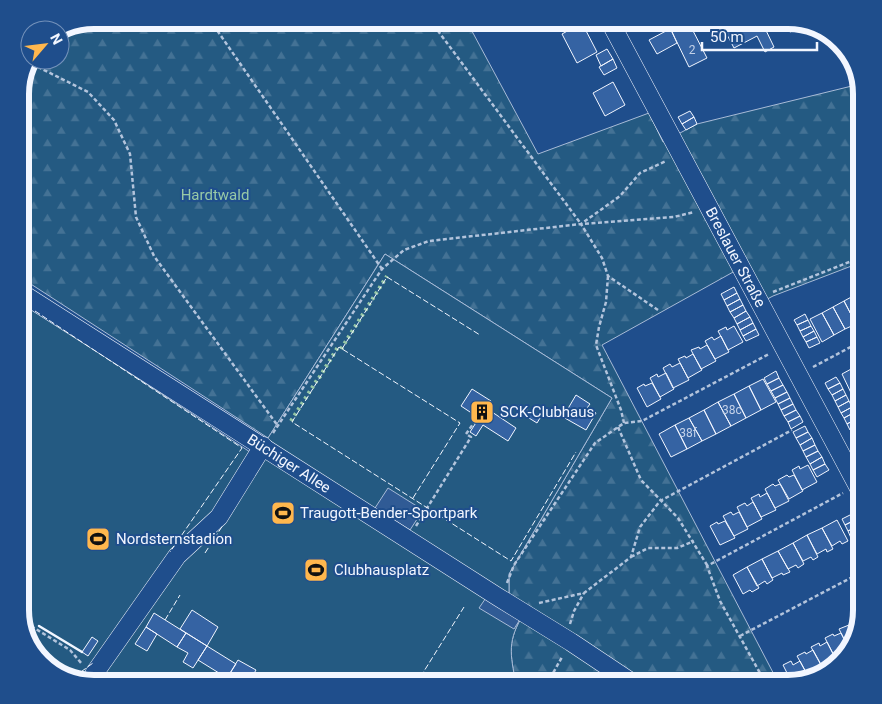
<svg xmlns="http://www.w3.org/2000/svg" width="882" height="704" font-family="Roboto,sans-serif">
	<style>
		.forest { fill: url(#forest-firs); stroke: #a8bbd7 }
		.park { fill: #245a82; stroke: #a8bbd7 }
		.parking { fill: #305b95; stroke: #a8bbd7 }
		.building { fill: #3563a3; stroke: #f2f6ff }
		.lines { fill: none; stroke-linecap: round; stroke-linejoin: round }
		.minor-casing { stroke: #f2f6ff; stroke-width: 19 }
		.path { stroke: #b3c4dc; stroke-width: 2.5; stroke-dasharray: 4 2.5; stroke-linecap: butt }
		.minor { stroke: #1f4e8c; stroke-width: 18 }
		.hedge { stroke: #97c8a6; stroke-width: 4; stroke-dasharray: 2.5 4; stroke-linecap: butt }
		.fence { stroke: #f2f6ff; stroke-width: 1; stroke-dasharray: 6 2.5; stroke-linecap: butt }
		.wall { stroke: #f2f6ff; stroke-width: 2.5 }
		.labels { text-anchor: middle; stroke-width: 4; stroke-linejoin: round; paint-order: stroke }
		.number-label { font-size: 12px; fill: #c3d1e8 }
		.park-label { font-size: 15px; fill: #97c8a6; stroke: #1f4e8c }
		.street-label { font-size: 15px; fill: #f2f6ff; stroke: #1f4e8c }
		.poi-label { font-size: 15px; fill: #f2f6ff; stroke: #1f4e8c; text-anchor: start }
		.rim { fill: none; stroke: #f2f6ff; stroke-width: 6 }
	</style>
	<defs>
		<pattern id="forest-firs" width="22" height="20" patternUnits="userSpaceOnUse" patternTransform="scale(1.25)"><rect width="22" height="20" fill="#245a82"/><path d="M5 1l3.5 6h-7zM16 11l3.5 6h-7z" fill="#447295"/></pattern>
	</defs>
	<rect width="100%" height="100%" fill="#1f4e8c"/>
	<path class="forest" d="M93,20H466L538,154L649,113L663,142L697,124L860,84L862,93V262L773,296L754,306L735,271L602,345L779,684H516C510,653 507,641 524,613L509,598V574L612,398L385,254L268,438L20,277V88L34,60H60V33Z"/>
	<path class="park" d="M385,254L612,398L509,574V598L524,613C507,641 510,653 516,684H93L45,666L20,615V301L250,452L268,438Z"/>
	<path class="parking" d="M388,488L423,510L410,530L375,508Z
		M490,592L524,613L514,629L479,608Z"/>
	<path class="building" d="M742,20H761L774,47L765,52L757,36L734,48L724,29Z
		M785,20L802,25L803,27L790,32Z
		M683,22L685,25L672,32L677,43L657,54L649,40Z
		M582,23L597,52L577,63L562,34Z
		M689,23L707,58L689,67L672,32Z
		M607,49L613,59L601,66L596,55Z
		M613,59L617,68L604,75L599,67Z
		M613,82L625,105L605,116L593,93Z
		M690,111L694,117L682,124L678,117Z
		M694,117L697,124L686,130L682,124Z
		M734,287L737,293L724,300L721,294Z
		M737,293L740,299L727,306L724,300Z
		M855,295L862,308V320L856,324L844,301Z
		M740,299L743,305L730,312L727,306Z
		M844,301L856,324L845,329L833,307Z
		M743,305L746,311L734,318L730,312Z
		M833,307L845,329L834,335L822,313Z
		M746,311L750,317L737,324L734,318Z
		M822,313L834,335L822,342L810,319Z
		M805,314L808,320L797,325L794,320Z
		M750,317L753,323L740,330L737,324Z
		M808,320L811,326L800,331L797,325Z
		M753,323L756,329L743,336L740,330Z
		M734,326L743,342L728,350L718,331L726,327L727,330Z
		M811,326L814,331L803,337L800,331Z
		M756,329L759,335L746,341L743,336Z
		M814,331L817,337L806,342L803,337Z
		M721,336L729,352L715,359L705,341L712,337L714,340Z
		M817,337L820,343L809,348L806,342Z
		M707,345L716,361L701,369L691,350L699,347L700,349Z
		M693,354L702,370L688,378L678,359L685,356L686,358Z
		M680,363L689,380L673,388L663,368L670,364L672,367Z
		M862,363V385L853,368Z
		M853,368L862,385V392L853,397L842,374Z
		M776,371L779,378L767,384L764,378Z
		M666,373L674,389L660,397L650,378L657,374L658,377Z
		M836,377L840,383L828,389L825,383Z
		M779,378L783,385L771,391L767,384Z
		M763,379L776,402L761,410L749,386Z
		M652,383L661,399L647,407L637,388L644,384L645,386Z
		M840,383L843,389L832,395L828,389Z
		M783,385L787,392L775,398L771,391Z
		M749,386L761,410L746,418L734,394Z
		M472,389L491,401L486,408L516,428L508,441L483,425L476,436L470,432L479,418L461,406Z
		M843,389L846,395L835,401L832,395Z
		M787,392L790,398L778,404L775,398Z
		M734,394L746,418L731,426L718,402Z
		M576,395L590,404L587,408L596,413L586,430L563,417Z
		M846,395L849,401L838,407L835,401Z
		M790,398L793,404L781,410L778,404Z
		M849,401L852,407L841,413L838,407Z
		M718,402L731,426L716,434L704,410Z
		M793,404L796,410L784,416L781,410Z
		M519,405L540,418L537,423L516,410Z
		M852,407L855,412L844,418L841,413Z
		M704,410L716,434L702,441L689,418Z
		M796,410L800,416L788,422L784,416Z
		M855,412L858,418L847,424L844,418Z
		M800,416L803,422L791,429L788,422Z
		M689,418L702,441L687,449L675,425Z
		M858,418L861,424L850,430L847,424Z
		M675,425L687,449L671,457L659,434Z
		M805,426L808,432L796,438L793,432Z
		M862,427V434L854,438L851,433Z
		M808,432L812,438L800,445L796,438Z
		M812,438L815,445L803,451L800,445Z
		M815,445L818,451L806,457L803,451Z
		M818,451L822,457L810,464L806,457Z
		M822,457L825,464L813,470L810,464Z
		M825,464L829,470L817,477L813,470Z
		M808,465L817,482L802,490L792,470L799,466L800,469Z
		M787,475L789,477L794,475L803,491L789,499L778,480Z
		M773,484L775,486L780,484L789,501L775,508L765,489Z
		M767,493L776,510L761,517L751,498L759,494L760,497Z
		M753,502L762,519L747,527L737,507L745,503L747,506Z
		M731,512L733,515L739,512L748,529L734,536L723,516Z
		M854,513L857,519L845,525L842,519Z
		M857,519L860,525L848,531L845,525Z
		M837,520L848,541L842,544L840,541L832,546L822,528Z
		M725,521L735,538L720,545L710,526L717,522L718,524Z
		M860,525L862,532L851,538L848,531Z
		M822,528L833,549L827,552L826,549L817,554L807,535Z
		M862,532V540L854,544L851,538Z
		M807,535L818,557L813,560L811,557L803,561L793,543Z
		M793,543L804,564L798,568L796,565L788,569L778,551Z
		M778,551L790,572L783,575L782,573L772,578L762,559Z
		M762,559L773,580L767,584L765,581L757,586L747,567Z
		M747,567L759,588L752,592L750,590L743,594L733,575Z
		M192,610L218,627L207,646L180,629Z
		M154,613L186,633L177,647L146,627Z
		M854,623L856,626L848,647L839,629Z
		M146,627L157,634L147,651L135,644Z
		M186,633L207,646L193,668L183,662L188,653L177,647Z
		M841,633L848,647L847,652L835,658L825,638L833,634L834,636Z
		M92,637L98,641L88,656L82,652Z
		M827,642L836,659L822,667L811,647L819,643L820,646Z
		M207,646L236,664L227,678L198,660Z
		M813,650L823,668L808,676L797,656L805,652L806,654Z
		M238,660L256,670L248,684H225L224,683Z
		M791,661L793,665L800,661L809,678L792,683L783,665Z"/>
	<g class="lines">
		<g class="minor-casing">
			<g id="minor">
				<path id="s1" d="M609,20L862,494"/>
				<path id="s2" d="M20,292L498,597L571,642L634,684"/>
				<path d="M92,684L94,674L177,556L219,517L263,446"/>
			</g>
		</g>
		<path class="path" d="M210,20L382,269
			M430,20L581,224
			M32,64L88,92L114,120L130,154L136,217L154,256L278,426
			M608,276L606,302L599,327L596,345L621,410L624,423
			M773,292L862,257
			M658,310L608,276L602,258L581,224L620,196L640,173L666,161
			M813,367L862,341
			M618,427L641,480L678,518L707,565
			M273,433L382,269L404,250L429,241L581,224L674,217L694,212
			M416,526L471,437L466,434L478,417
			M631,557L648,548H677L694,541
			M507,583L514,565L595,443L624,423L642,421L769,354
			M539,603L584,593L631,557L640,527L660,501L792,430
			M21,618L31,626L70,650L82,664
			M570,624L574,611L584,593
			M740,636L862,572
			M547,684L562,657
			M766,684L720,601L707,566L843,493"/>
		<use href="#minor" class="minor"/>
		<path class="hedge" d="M341,349L387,276
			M319,378L338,347
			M291,421L317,380"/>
		<path class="fence" d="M35,311L242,448L170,552
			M342,349L387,277L480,335
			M413,498L460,423L339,347L292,422L511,561L576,452
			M205,553L223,525
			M165,620L180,595
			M74,677L93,663
			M416,684L464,607"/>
		<path class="wall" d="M39,626L82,652"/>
	</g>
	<defs>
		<g id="building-square" transform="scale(1.25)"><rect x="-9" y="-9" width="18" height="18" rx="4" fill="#ffb74d" stroke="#1f4e8c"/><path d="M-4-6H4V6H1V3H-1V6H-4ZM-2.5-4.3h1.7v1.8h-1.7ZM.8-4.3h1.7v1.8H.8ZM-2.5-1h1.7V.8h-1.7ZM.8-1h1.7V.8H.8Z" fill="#111"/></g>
		<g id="stadium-square" transform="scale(1.25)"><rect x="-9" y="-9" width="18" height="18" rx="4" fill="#ffb74d" stroke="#1f4e8c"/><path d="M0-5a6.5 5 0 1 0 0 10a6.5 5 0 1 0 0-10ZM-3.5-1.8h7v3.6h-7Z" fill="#111"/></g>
	</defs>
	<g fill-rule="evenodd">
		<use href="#building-square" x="482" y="412"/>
		<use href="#stadium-square" x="283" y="513"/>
		<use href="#stadium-square" x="98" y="539"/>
		<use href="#stadium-square" x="316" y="570"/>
	</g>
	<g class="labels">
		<g class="number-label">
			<text x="692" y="54">2</text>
			<text x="732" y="414">38c</text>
			<text x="688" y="437">38f</text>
		</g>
		<g class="park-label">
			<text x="215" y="200">Hardtwald</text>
		</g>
		<g class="street-label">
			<text dy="5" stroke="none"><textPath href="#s1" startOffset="269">Breslauer Straße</textPath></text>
			<text dy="5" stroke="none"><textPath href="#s2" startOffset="319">Büchiger Allee</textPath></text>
		</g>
		<g class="poi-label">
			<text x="500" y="417">SCK-Clubhaus</text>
			<text x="300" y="518">Traugott-Bender-Sportpark</text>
			<text x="116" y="544">Nordsternstadion</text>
			<text x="334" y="575">Clubhausplatz</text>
		</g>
	</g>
	<path d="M0 0H882V704H0ZM94 29H788A65 65 0 0 1 853 94V610A65 65 0 0 1 788 675H94A65 65 0 0 1 29 610V94A65 65 0 0 1 94 29Z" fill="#1f4e8c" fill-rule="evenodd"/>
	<path class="rim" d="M94 29H788A65 65 0 0 1 853 94V610A65 65 0 0 1 788 675H94A65 65 0 0 1 29 610V94A65 65 0 0 1 94 29Z"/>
	<g transform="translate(45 45) rotate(62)"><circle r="24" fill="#1f4e8c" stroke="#7391ba"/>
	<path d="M0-4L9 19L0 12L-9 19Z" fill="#ffb74d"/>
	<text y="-8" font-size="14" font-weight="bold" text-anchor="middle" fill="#f2f6ff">N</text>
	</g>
	<path d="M702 42v8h115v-8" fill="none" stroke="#f2f6ff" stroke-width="2.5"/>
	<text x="710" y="42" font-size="15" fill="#f2f6ff" stroke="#1f4e8c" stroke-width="4" paint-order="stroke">50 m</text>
</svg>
